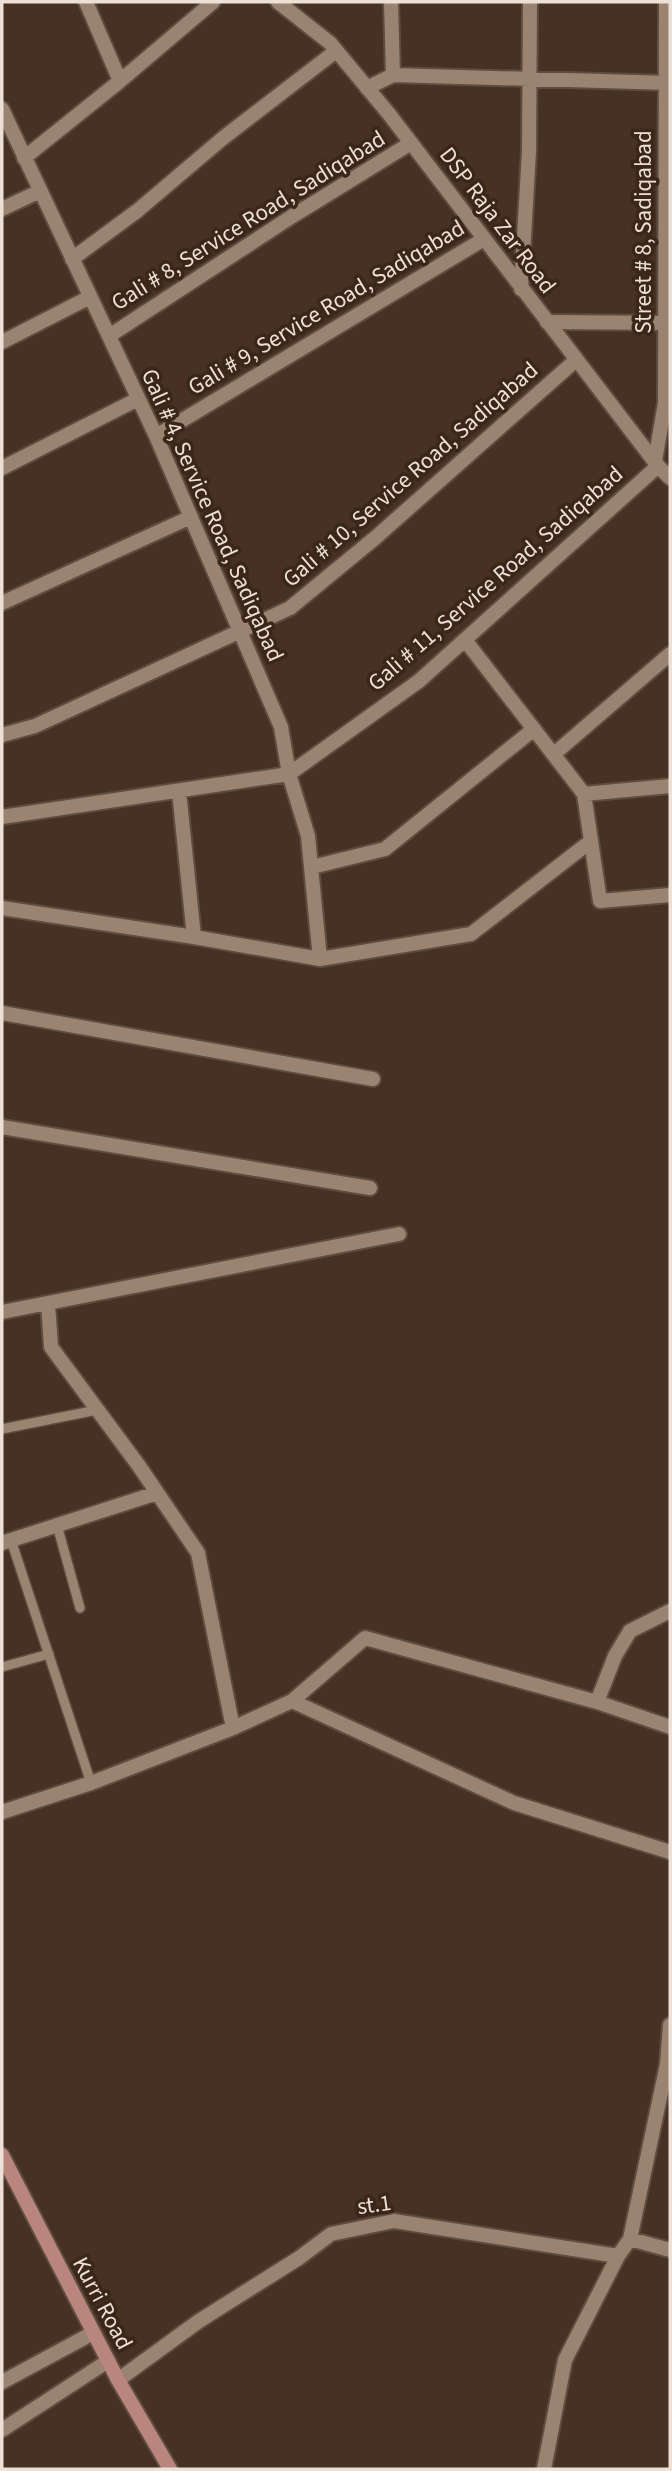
<svg xmlns="http://www.w3.org/2000/svg" width="672" height="2471" font-family="'Source Sans 3',sans-serif">
	<style>
		.lines { fill: none; stroke-linecap: round; stroke-linejoin: round }
		.service-casing { stroke: #5d4d40; stroke-width: 12 }
		.minor-casing { stroke: #5d4d40; stroke-width: 18 }
		.tertiary-casing { stroke: #5d4d40; stroke-width: 18 }
		.secondary-casing { stroke: #5d4d40; stroke-width: 18 }
		.service { stroke: #9b8372; stroke-width: 9 }
		.minor { stroke: #9b8372; stroke-width: 14 }
		.tertiary { stroke: #9b8372; stroke-width: 14 }
		.secondary { stroke: #b9857c; stroke-width: 14 }
		.labels { text-anchor: middle; stroke-width: 7; stroke-linejoin: round; paint-order: stroke }
		.street-label { font-size: 23px; fill: #ede0d6; stroke: #3b2719 }
	</style>
	<rect width="100%" height="100%" fill="#463123"/>
	<g class="lines">
		<g class="service-casing">
			<path id="service" d="M2,1429L97,1410
				M57,1525L80,1608
				M11,1540L91,1783
				M2,1667L49,1654"/>
		</g>
		<g class="minor-casing">
			<path id="minor" d="M86,2L120,81
				M391,2L393,75
				M367,88L393,75L670,83
				M2,109L156,436L281,727L289,774L308,836L320,959
				M24,158L120,81L213,2
				M2,209L40,191
				M72,259L137,211L223,138L336,51
				M521,289L529,151L530,2
				M547,322L670,323
				M109,336L291,217L411,143
				M2,342L90,297
				M156,436L484,239
				M655,461L665,403L666,2
				M2,468L138,399
				M2,603L191,517
				M465,640L584,794L600,901L670,895
				M2,735L35,726L290,608L375,538L576,360
				M554,754L670,654
				M179,791L194,937
				M584,794L670,786
				M2,817L289,774L419,681L658,466
				M312,867L385,849L534,729
				M2,908L194,937L320,959L471,934L591,841
				M2,1013L373,1079
				M2,1127L370,1188
				M48,1303L51,1347L139,1466L198,1553L233,1728
				M2,1312L399,1234
				M2,1543L157,1493
				M292,1701L514,1803L670,1852
				M597,1702L615,1656L630,1631L670,1611
				M2,1812L91,1783L233,1728L292,1701L365,1638L597,1702L670,1727
				M630,2239L667,2064L670,2025
				M118,2380L199,2321L299,2258L331,2234L394,2221L618,2256L630,2239L670,2250
				M2,2382L93,2333
				M2,2430L108,2361
				M544,2469L565,2360L618,2256"/>
		</g>
		<g class="tertiary-casing">
			<path id="tertiary" d="M278,2L330,43L389,114L658,466L670,478"/>
		</g>
		<g class="secondary-casing">
			<path id="secondary" d="M2,2155L118,2380L170,2469"/>
		</g>
		<use href="#service" class="service"/>
		<use href="#minor" class="minor"/>
		<use href="#tertiary" class="tertiary"/>
		<use href="#secondary" class="secondary"/>
	</g>
	<g class="labels">
		<g class="street-label">
			<text transform="translate(248 220) rotate(-32)" y="8">Gali # 8, Service Road, Sadiqabad</text>
			<text transform="translate(498 220) rotate(53)" y="8">DSP Raja Zar Road</text>
			<text transform="translate(643 232) rotate(-90)" y="8">Street # 8, Sadiqabad</text>
			<text transform="translate(326 307) rotate(-31)" y="8">Gali # 9, Service Road, Sadiqabad</text>
			<text transform="translate(410 474) rotate(-41)" y="8">Gali # 10, Service Road, Sadiqabad</text>
			<text transform="translate(213 515) rotate(66)" y="8">Gali # 4, Service Road, Sadiqabad</text>
			<text transform="translate(495 578) rotate(-41)" y="8">Gali # 11, Service Road, Sadiqabad</text>
			<text transform="translate(374 2204) rotate(-8)" y="8">st.1</text>
			<text transform="translate(103 2303) rotate(62)" y="8">Kurri Road</text>
		</g>
	</g>
	<rect width="672" height="2471" fill="none" stroke="#ede0d6" stroke-width="7"/>
</svg>
